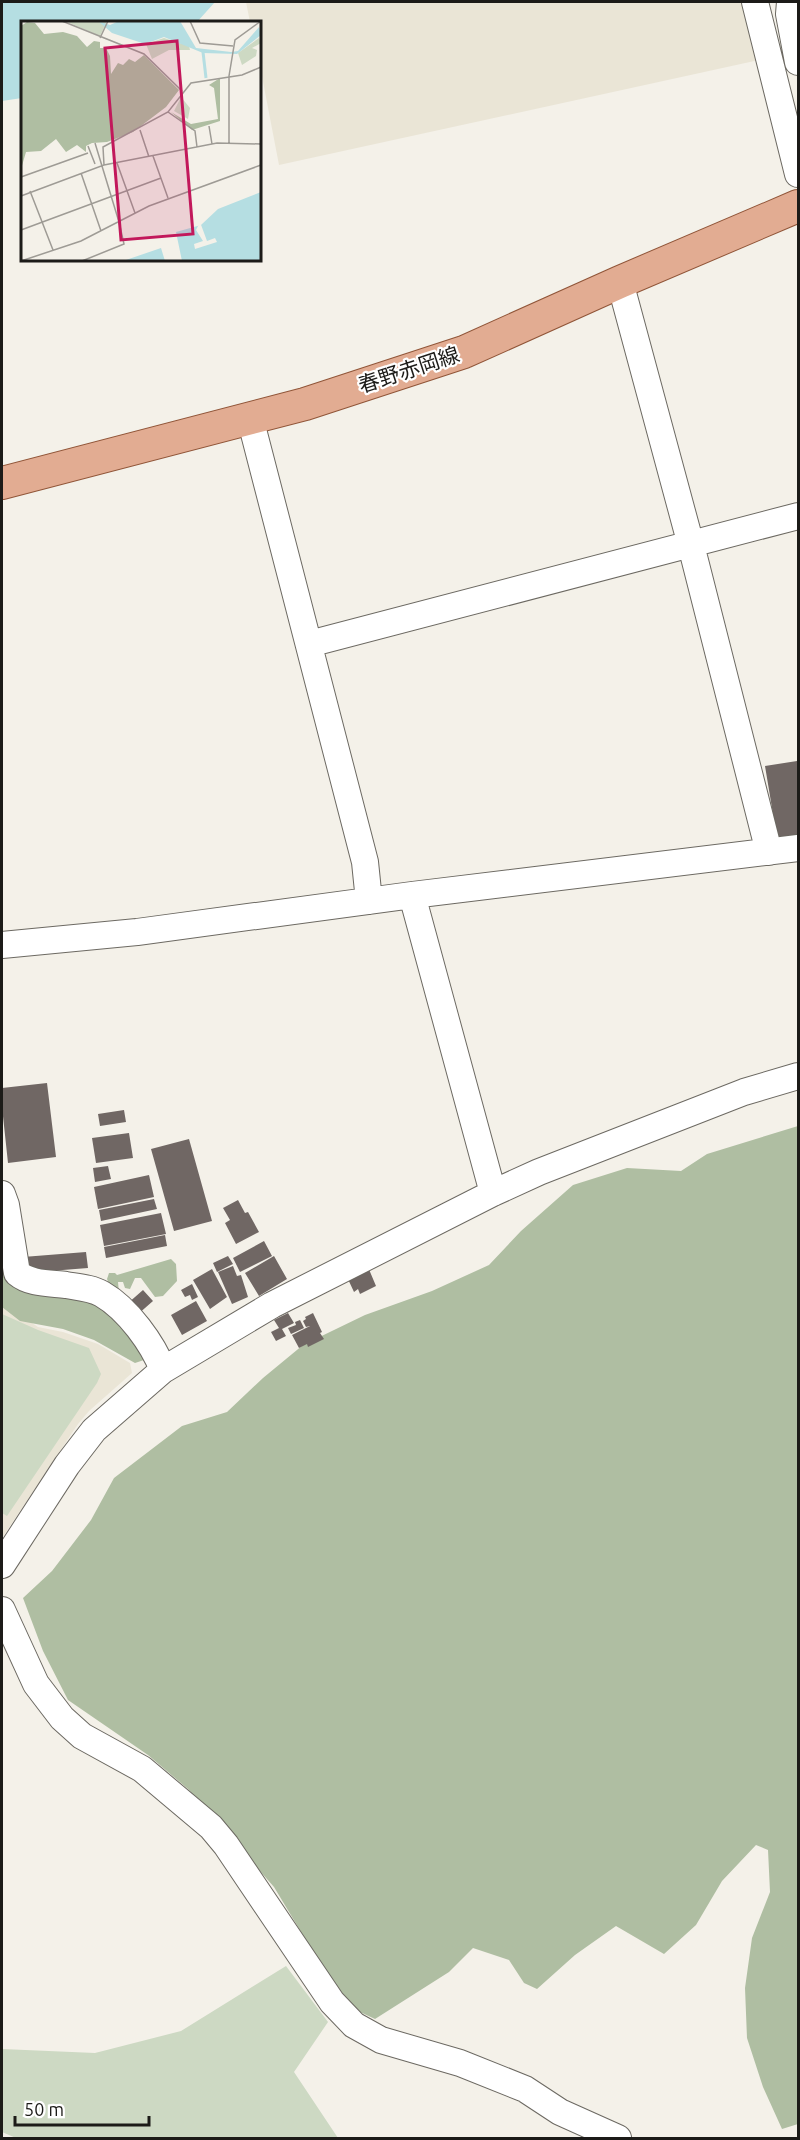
<svg xmlns="http://www.w3.org/2000/svg" width="800" height="2140" font-family="Ubuntu,'Noto Sans JP',sans-serif">
	<style>
		.built { fill: #eae5d6 }
		.green { fill: #cdd9c3 }
		.forest { fill: #afbea2 }
		.water { fill: #b5dee2 }
		.building { fill: #706764 }
		.lines { fill: none; stroke-linecap: round; stroke-linejoin: round }
		.minor-casing { stroke: #6c6962; stroke-width: 28 }
		.major-casing { stroke: #905538; stroke-width: 34 }
		.minor { stroke: #fff; stroke-width: 26 }
		.major { stroke: #e2ac92; stroke-width: 32 }
		.labels { text-anchor: middle; stroke-width: 4.5; stroke-linejoin: round; paint-order: stroke }
		.street-label { font-size: 21px; fill: #1c1b18; stroke: #fff }
		.inset-river { fill: none; stroke: #b5dee2; stroke-width: 3 }
		.inset-road { fill: none; stroke: #9e9b95; stroke-width: 1.5 }
		.view { fill: #c2185b; fill-opacity: 0.15; stroke: #c2185b; stroke-width: 3 }
		.inset-edge { fill: none; stroke: #1c1b18; stroke-width: 3 }
	</style>
	<rect width="100%" height="100%" fill="#f4f1e9"/>
	<path class="built" d="M246,2H745L759,60L279,165L260,66V22H250Z
		M2,1300L7,1306L38,1327L63,1332L98,1344L130,1363L132,1373L89,1411L78,1424L2,1538Z"/>
	<path class="green" d="M2,1314L38,1330L89,1348L101,1374L97,1383L7,1516L2,1513Z
		M286,1966L328,2022L294,2072L338,2138H16L2,2132V2049L95,2053L181,2031Z"/>
	<path class="forest" d="M798,1126V2124L782,2129L763,2087L747,2038L745,1988L752,1938L770,1892L768,1850L756,1845L722,1881L696,1925L664,1954L616,1926L575,1955L537,1989L524,1983L509,1960L473,1948L449,1972L375,2019L345,2005L274,1887L188,1789L148,1755L68,1700L43,1651L23,1598L52,1571L91,1520L114,1478L182,1426L227,1412L263,1378L303,1345L365,1315L432,1291L489,1265L521,1231L573,1185L627,1168L681,1171L707,1154Z
		M2,1215L10,1274L115,1310L150,1358L135,1363L94,1340L63,1329L20,1321L2,1307Z
		M171,1259L176,1264L177,1281L163,1296L155,1297L141,1278H135L130,1289L125,1288L123,1282H118L119,1293L112,1292L107,1279L109,1273H115L117,1275Z"/>
	<path class="water" d="M2,2H215L197,22H22V98L2,101Z"/>
	<path class="building" d="M797,761L798,835L777,838L765,766Z
		M47,1083L56,1157L8,1163L2,1107V1088Z
		M124,1110L126,1122L100,1126L98,1114Z
		M129,1133L133,1158L96,1163L92,1138Z
		M189,1139L212,1221L174,1231L151,1149Z
		M108,1166L111,1179L95,1182L93,1168Z
		M149,1175L154,1197L98,1209L94,1187Z
		M154,1199L157,1209L101,1221L99,1210Z
		M238,1200L245,1213L248,1212L259,1232L236,1244L225,1223L230,1220L223,1208Z
		M161,1213L166,1234L104,1246L100,1225Z
		M165,1235L167,1246L106,1258L104,1247Z
		M264,1241L272,1256L240,1272L233,1258Z
		M86,1252L88,1268L25,1273L23,1257Z
		M228,1256L233,1264L217,1272L213,1263Z
		M274,1256L287,1279L259,1296L245,1273Z
		M233,1266L237,1276L241,1275L248,1297L232,1304L218,1272Z
		M368,1267L376,1286L360,1294L358,1289L354,1292L347,1277Z
		M212,1269L227,1297L210,1309L193,1280Z
		M192,1284L198,1297L192,1300L190,1295L185,1297L181,1290Z
		M143,1290L153,1301L137,1315L127,1304Z
		M196,1301L207,1321L182,1335L171,1315Z
		M288,1313L294,1323L282,1329L286,1336L276,1341L271,1332L279,1328L274,1320Z
		M313,1313L322,1332L320,1333L324,1339L308,1347L307,1344L299,1348L292,1335L310,1326L306,1327L303,1321L306,1319L305,1317Z
		M300,1320L304,1328L291,1334L288,1328L296,1325L295,1322Z"/>
	<g class="lines">
		<g class="minor-casing">
			<path id="minor" d="M755,2L798,174
				M790,2L789,14L798,62
				M620,282L691,545L769,852
				M250,418L365,862L369,901
				M309,644L798,516
				M412,895L493,1193
				M2,945L137,932L412,895L798,848
				M2,1194L6,1205L17,1273C30,1284 50,1283 66,1285C78,1287 92,1288 102,1294C128,1309 153,1344 163,1370
				M2,1565L67,1465L94,1430L163,1370L272,1305L493,1193L539,1172L744,1092L798,1076
				M2,1610L36,1684L62,1718L82,1736L142,1769L211,1827L226,1845L332,2002L354,2025L381,2040L460,2063L525,2089L560,2112L618,2138"/>
		</g>
		<g class="major-casing">
			<path id="major" d="M2,483L305,404L464,352L620,282L798,206"/>
		</g>
		<use href="#minor" class="minor"/>
		<use href="#major" class="major"/>
	</g>
	<g class="labels">
		<g class="street-label">
			<text transform="translate(409 370) rotate(-18)" y="7">春野赤岡線</text>
		</g>
	</g>
	<g transform="translate(21 21)">
		<rect width="240" height="240" fill="#f4f1e9"/>
		<path d="M44,0H86L79,15ZM143,17L168,25L169,29H148L131,38L125,23ZM238,17L240,22L231,27L236,29L235,35L221,44L217,32ZM160,76L169,87L167,98L153,90Z" fill="#cdd9c3"/>
		<path d="M6,1L14,2L23,13L42,11L56,15L66,26L73,20L79,21V27H85L89,35L90,53L97,42L102,44L108,38L114,41L123,34L158,69L145,86L112,111L86,121L71,122L65,125V131L56,124L45,131L35,118L20,130L5,131L0,148V5ZM199,57V100L171,109L150,91L170,103L197,98L193,67L188,64Z" fill="#afbea2"/>
		<path d="M77,0L89,4L98,0H159L175,27L210,31L217,30L238,6L240,14L216,33L182,32L143,16L124,23L91,12ZM240,171V240H161L155,211L180,204L197,188ZM140,227L144,240H102Z" fill="#b5dee2"/>
		<path d="M179,201L186,220L194,217L196,221L174,228L173,223L182,220L175,209Z" fill="#f4f1e9"/>
		<path class="inset-river" d="M182,31L185,57"/>
		<path class="inset-road" d="M41,0L123,33L161,70M169,0L179,22L212,25M79,17L87,0M208,55L214,19L240,0M147,91L174,110L176,126M188,105L191,123M119,109L128,136M74,122L98,201M208,122V55M67,125L74,143M132,135L147,177M96,142L114,192M83,144L196,122L240,123M60,152L80,210M0,156L67,132M9,170L32,229M0,175L83,144L82,126L147,91L170,62L221,54L240,46M0,209L140,157M0,240L60,220L128,185L240,144M61,240L103,223L98,201"/>
		<path class="view" d="M156,20L172,213L100,219L84,27Z"/>
		<rect width="240" height="240" class="inset-edge"/>
	</g>
	<rect width="800" height="2140" fill="none" stroke="#1c1b18" stroke-width="6"/>
	<path d="M15 2116v9h134v-9" fill="none" stroke="#1c1b18" stroke-width="3"/>
	<text x="24" y="2116" font-size="18" fill="#1c1b18" stroke="#ffffff" stroke-width="4.5" paint-order="stroke">50 m</text>
</svg>
